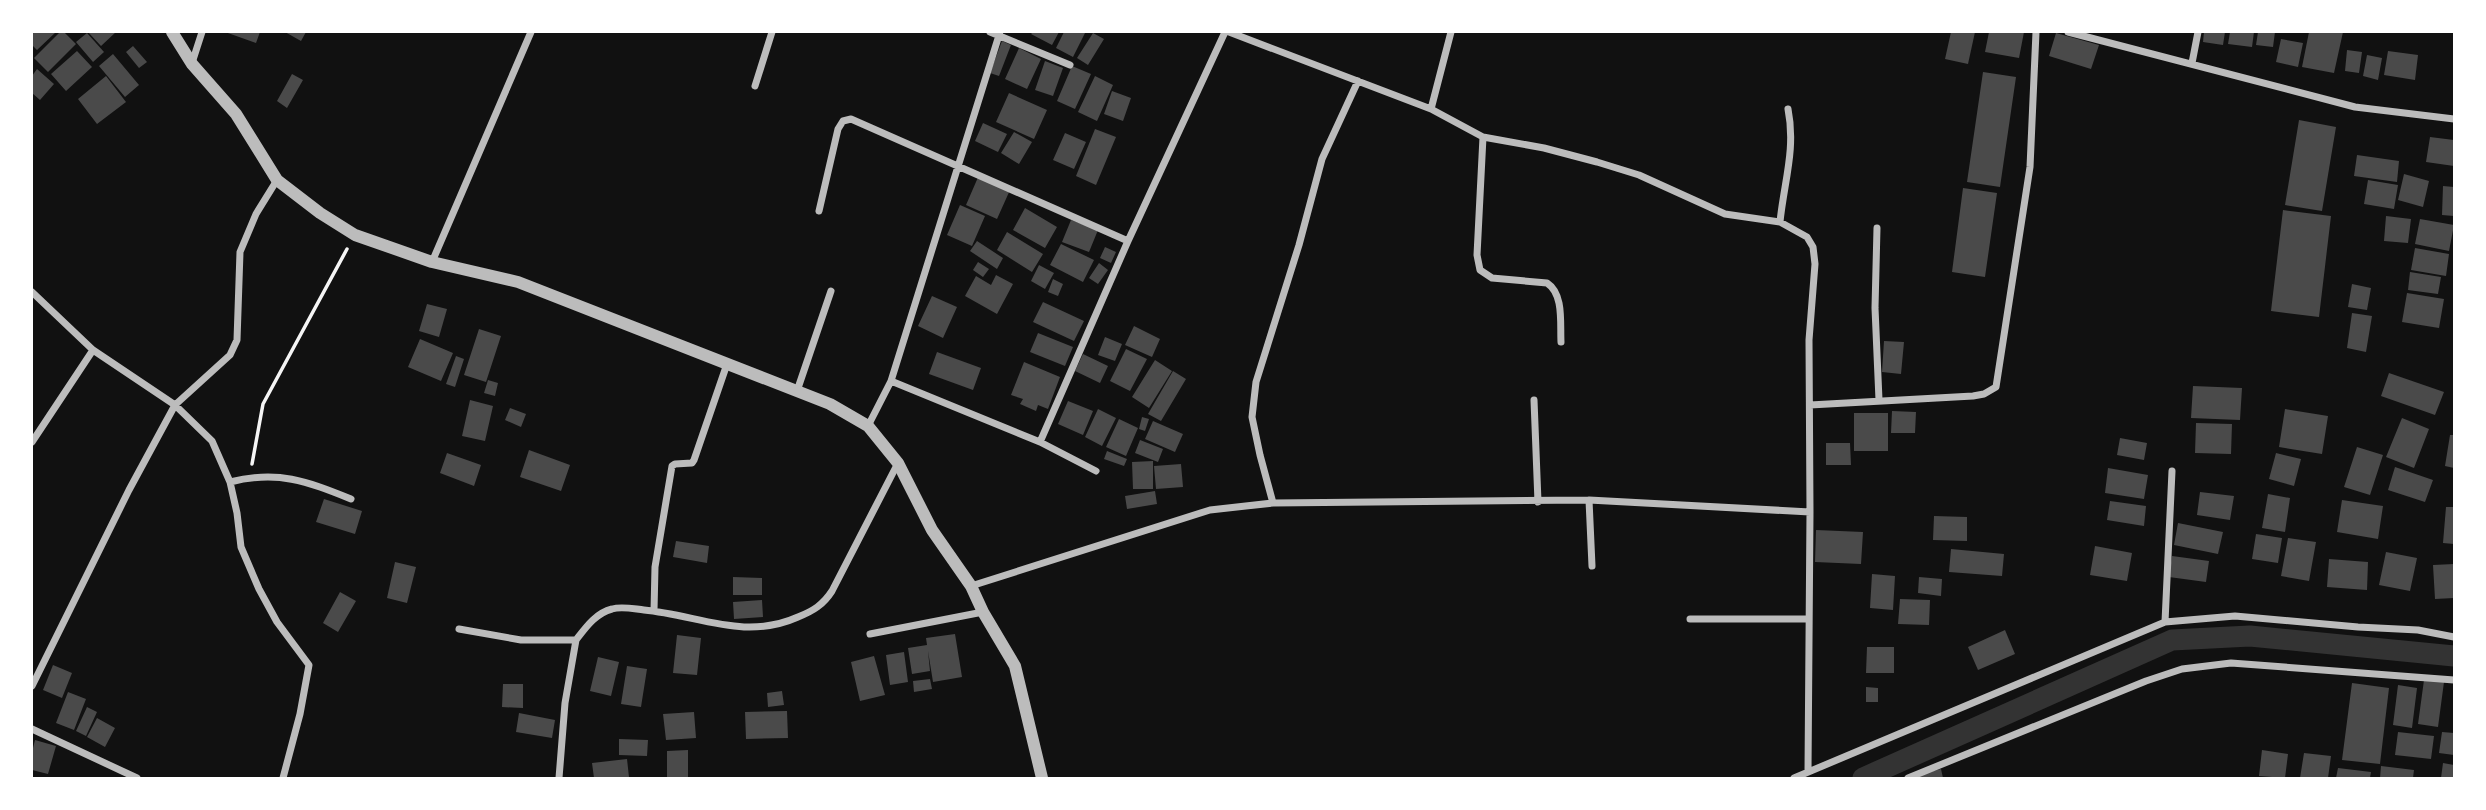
<svg xmlns="http://www.w3.org/2000/svg" width="2486" height="810" font-family="Arial,sans-serif">
	<style>
		.lines { fill: none; stroke-linecap: round; stroke-linejoin: round }
		.canal { stroke: #333; stroke-width: 21 }
		.building { fill: #4a4a4a }
		.path { stroke: #f5f5f5; stroke-width: 3.5 }
		.minor { stroke: #bcbcbc; stroke-width: 7 }
		.tertiary { stroke: #bcbcbc; stroke-width: 12 }
	</style>
	<rect width="100%" height="100%" fill="#111"/>
	<g class="lines">
		<path class="canal" d="M1863,778L2172,640L2250,636L2454,656"/>
	</g>
	<path class="building" d="M32,32H56L37,50L32,45Z
		M60,32H64L76,44L48,72L34,58Z
		M88,32H116L101,46Z
		M225,32H260L256,43Z
		M285,32H306L301,41Z
		M1033,32H1059L1052,45L1031,34Z
		M1064,32L1085,33L1073,57L1056,48Z
		M1951,32H1975L1968,64L1945,59Z
		M1989,32H2024L2019,58L1985,52Z
		M2204,32H2225L2223,45L2203,42Z
		M2230,32H2254L2252,47L2228,44Z
		M2258,32H2275L2273,47L2256,45Z
		M2309,32H2343L2334,73L2302,67Z
		M87,33L104,52L93,62L76,42Z
		M1093,33L1104,39L1088,65L1077,58Z
		M2056,33L2099,45L2091,69L2049,56Z
		M2281,39L2303,43L2298,67L2276,62Z
		M1002,41L1011,45L999,76L990,73Z
		M133,46L147,62L139,68L126,52Z
		M1019,48L1041,59L1027,89L1005,79Z
		M2347,50L2362,52L2359,73L2345,71Z
		M77,51L92,67L66,91L51,74Z
		M2388,51L2418,55L2415,80L2384,75Z
		M113,54L139,85L125,97L99,66Z
		M2367,55L2382,58L2378,80L2363,76Z
		M1045,61L1063,68L1053,96L1035,90Z
		M1072,66L1091,74L1075,109L1057,101Z
		M37,69L54,84L40,100L32,93V76Z
		M1983,72L2016,77L2000,187L1967,182Z
		M292,74L303,80L287,108L277,101Z
		M106,76L126,102L97,124L78,99Z
		M1095,76L1113,85L1097,121L1078,112Z
		M1112,91L1131,98L1123,121L1104,114Z
		M1009,93L1047,110L1034,139L996,122Z
		M2299,120L2336,127L2322,211L2285,205Z
		M983,123L1007,134L998,152L975,141Z
		M1095,129L1116,137L1096,185L1076,176Z
		M1014,132L1032,142L1019,164L1001,153Z
		M1065,133L1086,142L1074,169L1053,160Z
		M2430,137L2454,140V166L2426,162Z
		M2357,155L2399,161L2397,182L2354,176Z
		M2404,174L2429,181L2423,207L2398,200Z
		M979,175L1010,190L997,219L966,205Z
		M2368,180L2398,185L2394,209L2364,204Z
		M2443,186L2454,187V216L2442,215Z
		M1963,188L1997,193L1985,277L1952,272Z
		M960,205L985,216L972,246L947,235Z
		M1025,208L1057,227L1045,248L1013,230Z
		M2283,210L2331,216L2319,317L2271,311Z
		M2386,216L2411,219L2408,243L2384,241Z
		M2420,219L2454,225L2449,251L2415,244Z
		M1071,220L1098,230L1089,252L1062,242Z
		M1007,232L1043,254L1032,272L997,250Z
		M977,241L1003,258L997,269L970,251Z
		M1061,244L1094,260L1083,282L1050,265Z
		M1105,247L1116,252L1111,263L1100,258Z
		M2415,248L2449,254L2446,276L2411,270Z
		M978,262L989,269L983,277L973,270Z
		M1099,263L1108,270L1098,284L1089,278Z
		M1039,265L1054,273L1045,289L1031,281Z
		M2410,272L2441,277L2438,294L2408,290Z
		M996,275L1013,284L997,314L965,296L976,276L991,285Z
		M1053,279L1063,284L1058,296L1048,292Z
		M2352,284L2371,288L2367,310L2348,307Z
		M2407,293L2444,299L2439,328L2402,322Z
		M932,296L957,307L943,338L918,326Z
		M1043,302L1084,321L1074,341L1033,322Z
		M427,304L447,309L439,337L419,331Z
		M2352,313L2372,316L2366,352L2347,348Z
		M1134,326L1160,339L1152,357L1125,345Z
		M479,329L501,336L486,382L464,375Z
		M1038,333L1073,347L1065,366L1030,352Z
		M1105,337L1122,344L1115,361L1098,355Z
		M420,339L453,353L441,381L408,367Z
		M1884,341L1904,342L1901,374L1882,372Z
		M1126,349L1147,359L1130,391L1110,381Z
		M937,352L981,368L973,390L929,374Z
		M1083,354L1108,366L1100,383L1075,371Z
		M456,356L464,359L455,387L446,384Z
		M1155,360L1172,371L1149,408L1132,397Z
		M1024,362L1060,377L1048,409L1038,405L1036,411L1020,404L1023,399L1011,395Z
		M1173,371L1186,379L1161,421L1148,414Z
		M2389,373L2444,392L2435,415L2381,396Z
		M488,380L498,383L495,396L484,393Z
		M2193,386L2242,388L2240,420L2191,418Z
		M470,400L493,406L485,441L462,436Z
		M1068,401L1093,411L1083,435L1058,424Z
		M510,408L526,414L521,427L505,420Z
		M1098,409L1116,418L1102,446L1085,437Z
		M2285,409L2328,416L2322,454L2279,447Z
		M1892,411L1916,412L1915,433H1891Z
		M1854,413H1888V451H1854Z
		M1142,417L1149,419L1145,431L1139,429Z
		M2402,418L2429,429L2414,468L2386,457Z
		M1119,419L1138,428L1126,456L1106,447Z
		M1153,421L1183,434L1175,452L1145,439Z
		M2196,423L2232,424L2231,454L2195,453Z
		M2450,435H2454V468L2445,466Z
		M2120,438L2147,443L2144,460L2117,455Z
		M1140,440L1163,449L1158,462L1135,453Z
		M1826,443H1850L1851,465H1826Z
		M2357,447L2383,455L2370,495L2344,487Z
		M529,450L570,465L561,491L520,477Z
		M1107,451L1127,459L1124,466L1104,459Z
		M447,453L481,465L474,486L440,473Z
		M2276,453L2301,459L2294,486L2269,479Z
		M1153,461V489H1133L1132,462Z
		M1181,464L1183,487L1156,489L1154,466Z
		M2395,467L2433,480L2425,502L2388,490Z
		M2108,468L2148,475L2144,499L2105,493Z
		M1155,491L1157,504L1127,509L1125,496Z
		M2200,492L2234,496L2230,520L2197,515Z
		M2268,494L2290,498L2285,532L2262,528Z
		M324,499L362,511L355,534L316,522Z
		M2342,500L2383,506L2378,539L2337,532Z
		M2110,501L2146,506L2144,526L2107,520Z
		M2446,507H2454V544L2443,543Z
		M1934,516L1967,517V541L1933,540Z
		M2178,523L2223,532L2218,554L2174,545Z
		M1816,530L1863,532L1861,564L1815,562Z
		M2256,534L2282,538L2278,563L2252,559Z
		M2288,538L2316,542L2309,581L2281,576Z
		M676,541L709,546L707,563L673,557Z
		M2095,546L2132,553L2127,581L2090,575Z
		M1951,549L2004,554L2002,576L1949,572Z
		M2386,552L2417,558L2410,591L2379,585Z
		M2172,556L2209,561L2206,582L2169,577Z
		M2329,559L2368,562L2367,590L2327,587Z
		M395,562L416,567L407,603L387,598Z
		M2454,564V598L2435,599L2433,565Z
		M1872,574L1895,576L1893,610L1870,608Z
		M733,577L762,578V595H733Z
		M1919,577L1942,579L1941,596L1918,593Z
		M340,592L356,601L338,632L323,623Z
		M1900,599L1930,600L1929,625L1898,624Z
		M762,600L763,617L734,619L733,602Z
		M2005,630L2015,654L1978,670L1968,647Z
		M955,634L962,677L933,682L928,651L930,671L912,674L908,648L927,645L926,638Z
		M677,635L701,638L697,675L673,673Z
		M1867,647H1894V673H1866Z
		M904,652L908,682L890,685L886,655Z
		M874,656L885,695L860,701L851,662Z
		M598,657L619,662L611,696L590,691Z
		M53,665L72,673L62,698L43,690Z
		M627,666L647,669L641,707L621,704Z
		M930,679L932,689L914,692L913,681Z
		M2424,680L2444,682L2438,727L2418,724Z
		M2352,683L2389,688L2380,764L2342,760Z
		M503,684H523V708L502,707Z
		M2398,685L2417,688L2412,728L2393,725Z
		M1866,687L1878,688V702H1866Z
		M782,691L784,705L768,707L767,693Z
		M68,692L86,699L74,730L56,723Z
		M87,707L97,712L86,736L76,731Z
		M787,711L788,738L746,739L745,712Z
		M694,712L696,738L666,740L663,714Z
		M519,713L555,720L552,738L516,732Z
		M97,718L115,728L105,747L87,737Z
		M2398,732L2434,736L2431,759L2395,755Z
		M2442,732L2454,733V755L2439,753Z
		M619,739L648,740L647,756L619,755Z
		M35,740L56,746L48,774L32,770V752Z
		M688,750V778H667V751Z
		M2262,750L2288,754L2285,778L2259,776Z
		M2304,753L2331,756L2328,778H2300Z
		M627,759L629,777L594,778L592,763Z
		M2443,763L2454,765V778H2441Z
		M2381,766L2414,770L2413,778H2380Z
		M2338,768L2371,772L2370,778H2336Z
		M1941,769L1943,778H1918L1917,775Z"/>
	<g class="lines">
		<path class="path" d="M252,464L263,404L347,249"/>
		<path class="minor" d="M990,32L1070,65
			M1229,32L1431,109L1451,32
			M2068,32L2355,107L2454,119
			M192,63L202,32
			M2192,63L2198,32
			M755,86L772,32
			M1431,109L1483,137L1477,255L1480,270L1492,278L1547,283C1564,294 1560,323 1561,342
			M1483,137L1544,148L1597,162L1639,175L1725,214L1780,222C1784,182 1796,149 1788,109
			M819,211L838,129L843,121L851,119L1128,241
			M1780,222L1807,237L1813,247L1815,264L1809,340L1810,512L1808,772
			M1877,228L1875,308L1879,400
			M432,262L531,32
			M32,292L93,350L175,405L212,441L230,482L237,513L241,547L259,589L277,622L309,665L300,714L283,778
			M891,381L1040,442L1096,471
			M797,391L831,291
			M1534,400L1538,502
			M1810,405L1973,396L1984,394L1996,387L2030,167L2036,32
			M868,426L891,381L1000,32
			M32,442L93,350
			M1040,442L1128,241L1225,32
			M230,482C278,470 306,481 351,499
			M1589,500L1592,566
			M1273,503L1260,455L1252,417L1256,382L1299,245L1322,159L1358,81
			M971,586L1210,510L1273,503L1589,500L1810,512
			M654,611L655,567L672,466L675,464L692,463L694,460L727,364
			M1690,619H1809
			M2165,622L2172,471
			M459,629L521,640H576L565,703L559,778
			M870,634L983,612
			M576,640C586,627 596,613 612,609C622,606 634,609 644,610C698,615 744,641 798,617C813,611 823,605 832,591L898,463
			M32,686L129,490L175,405L230,355L237,340L240,252L256,214L277,180
			M32,729L137,778
			M1794,778L2165,622L2235,616L2358,627L2418,630L2454,637
			M1908,778L2146,681L2182,669L2231,663L2454,680"/>
		<path class="tertiary" d="M172,32L192,64L236,114L277,180L320,213L355,235L432,262L518,282L830,404L868,426L898,463L932,530L971,586L983,612L1015,666L1042,778"/>
	</g>
	<rect width="2486" height="810" fill="none" stroke="#ffffff" stroke-width="66"/>
</svg>
